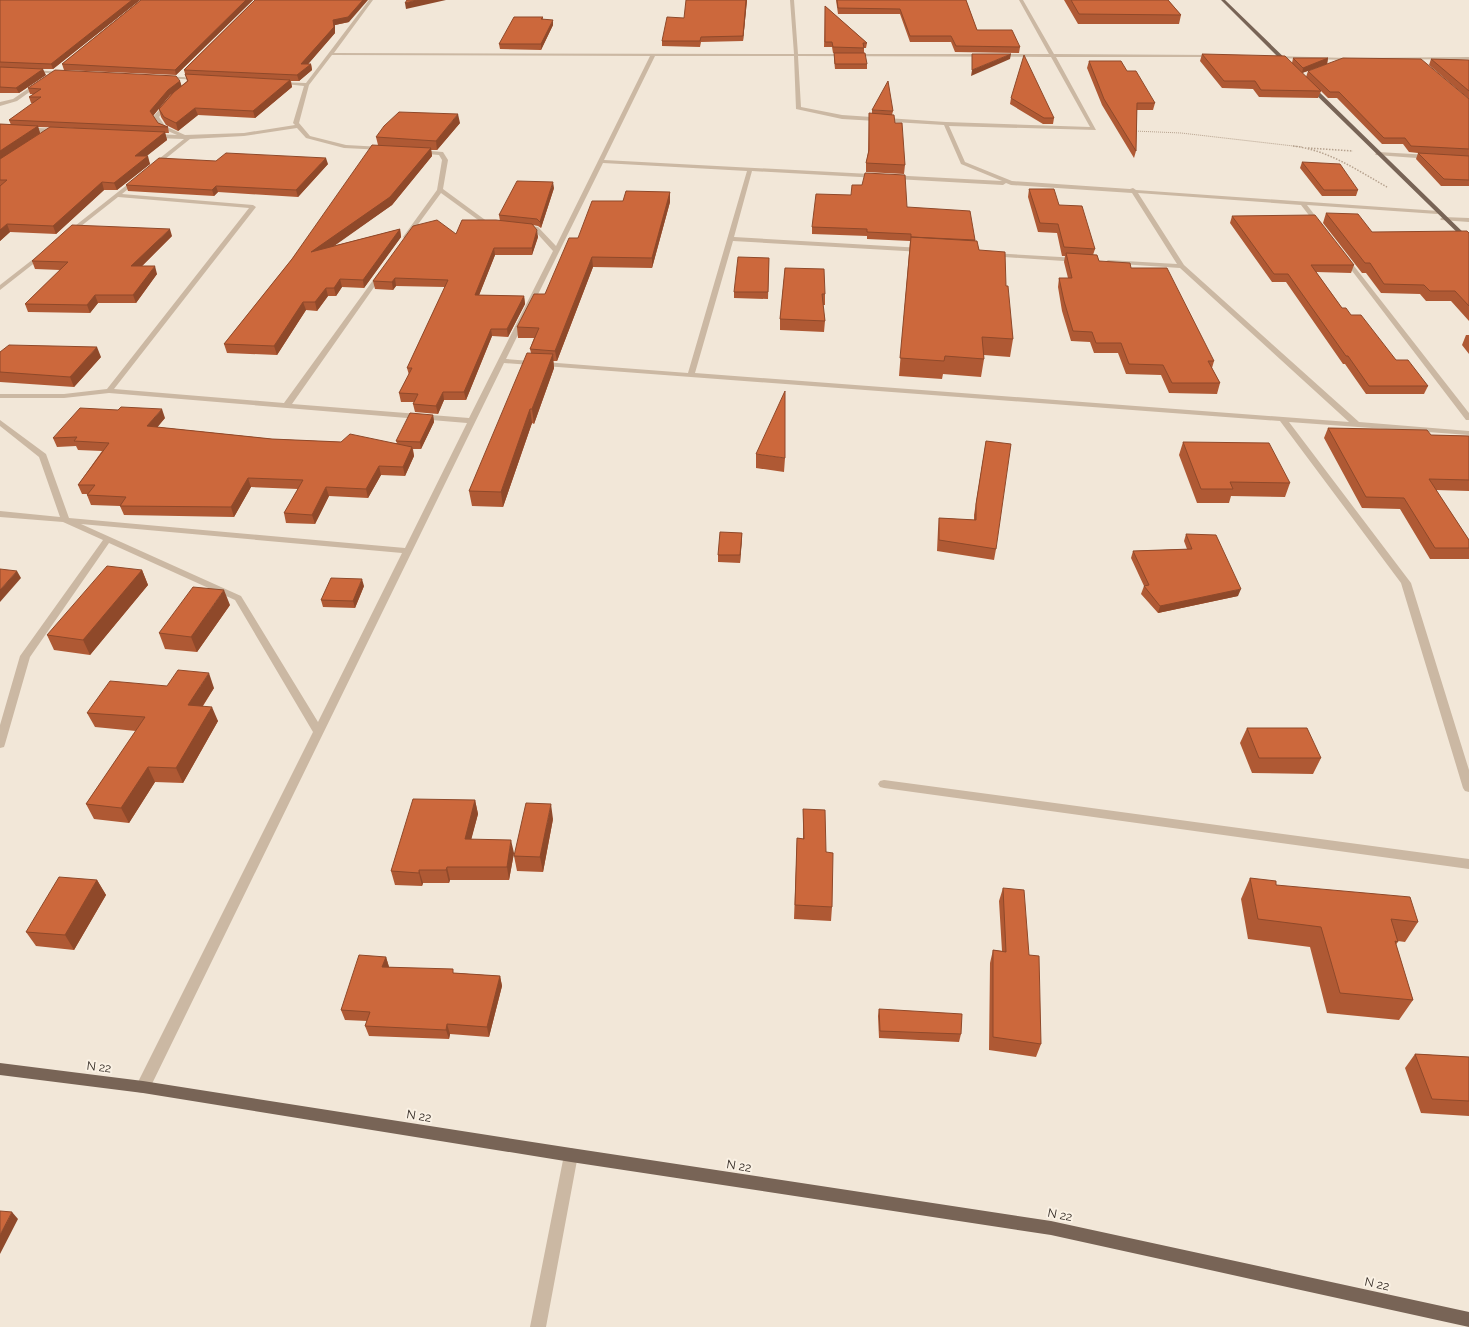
<svg xmlns="http://www.w3.org/2000/svg" width="1469" height="1327" font-family="Raleway,sans-serif">
	<style>
		.lines { fill: none; stroke-linecap: round; stroke-linejoin: round }
		.path-far1 { stroke: #b6a28e; stroke-width: 1; stroke-dasharray: 1 1; stroke-linecap: butt }
		.path { stroke: #b6a28e; stroke-width: 1.5; stroke-dasharray: 1.5 1.5; stroke-linecap: butt }
		.minor { fill: #cbb8a3; fill-rule: evenodd }
		.major { fill: #786456; fill-rule: evenodd }
		.wall { fill: #af5934; fill-rule: evenodd }
		.shaded-wall { fill: #8f492a }
		.building { fill: #cc683c; stroke: #8f492a }
		.labels { text-anchor: middle; stroke-width: 4; stroke-linejoin: round; paint-order: stroke }
		.near-street-label { font-size: 12px; fill: #352c26; stroke: #faf1e4 }
	</style>
	<rect width="100%" height="100%" fill="#f2e7d8"/>
	<g class="lines">
		<path class="path-far1" d="M1134,131L1181,133L1302,147"/>
		<path class="path" d="M1293,146C1328,150 1357,170 1387,187
			M1308,148L1353,151"/>
		<path class="minor" d="M369,0H373L334,53L794,54L790,0H794L798,54H1049L1019,0H1023L1054,54L1214,55L1216,56L1214,57H1056L1096,130L949,126L965,162L1012,181L1130,189L1133,188L1136,190L1439,211L1440,212L1437,214L1307,205L1323,226L1320,228L1318,227L1301,205L1138,193L1184,265L1359,422L1469,431V435L1289,422L1411,583L1469,770V792L1465,791L1463,788L1401,583L1280,421L504,363L148,1092L143,1093L138,1092L136,1087L138,1082L313,732L235,600L109,543L30,657L5,744L4,747L0,748V725L20,656L103,540L63,522L0,517V511L60,517L39,457L0,426V420L46,454L69,518L405,548L467,423L109,393L64,398H0V394H64L107,389L249,208L118,197L71,234L66,233L137,177L140,179L139,180L122,194L253,205L256,207L114,389L284,403L379,272L381,271L384,273L292,404L469,418L553,251L534,230L522,227L525,225L538,227L556,246L650,56L332,55L309,85L299,123L310,136L346,145L382,147L384,148V150L344,148L306,138L297,128L244,136L190,139L154,168H150V166L184,139L154,138L151,136L154,134L177,135L161,128L153,117L166,102L171,103L159,117L165,126L185,135L244,133L295,125L293,123L304,86L276,83L278,82L306,83ZM655,56H794L796,109L842,119L944,125L961,164L1002,181L604,160ZM798,56L1051,57L1090,127L946,122L842,115L801,107ZM603,163L747,171L688,373L506,359ZM752,171L1003,185L1006,183L1011,185L1132,193L1177,264L1108,260L1105,262L1106,263L1180,268L1349,422L695,373L733,241L922,252L925,250L922,248L734,237ZM81,524L402,553L318,722L241,596Z
			M1274,56L1348,58L1469,57V59L1348,60L1272,58Z
			M32,70L64,72L66,73L64,74L30,72Z
			M164,76L200,78L202,79L200,80L162,78Z
			M38,82L42,83L17,101L0,106V102L13,99Z
			M0,126L58,129L61,131L58,133L0,130Z
			M418,150L443,152L448,160L443,189L488,222L497,223V225H485L441,193L408,238H404L403,237L437,190L442,160L439,155L416,153L415,152Z
			M1378,152L1430,155L1433,157L1430,159L1376,155L1375,154Z
			M1443,217L1469,218V222L1441,220L1440,219Z
			M41,253L46,254L0,290V285Z
			M992,253L1078,258L1081,260L1078,262L990,256L989,255Z
			M1343,257H1347L1469,413V420H1466L1343,259Z
			M884,780L1469,859V869L884,788L880,787L878,784L880,781Z
			M571,1148L576,1150L578,1155L546,1327H530L564,1155L566,1150Z"/>
		<path class="major" d="M1221,0H1225L1292,65V67H1288Z
			M1308,85H1312L1469,238V244L1308,87Z
			M0,1063L143,1081L571,1148L1051,1221L1469,1312V1327L1051,1235L571,1162L143,1093L0,1075Z"/>
	</g>
	<path class="wall" d="M0,0H140L53,69H34L46,75L19,93H0Z
		M141,0H253L176,75L64,70L62,64Z
		M255,0L349,22L335,25V33L308,64H311L312,70L299,81H291L292,87L255,118L198,115L178,131L166,125L161,117L159,109L172,93L170,95L153,116L158,123L168,127L169,133H165L167,140L146,156L150,164L117,190H104L56,234L10,232L0,241V124L11,125L9,120L34,103H31L29,97L34,94H30L28,88L180,81L181,86L187,81L184,70ZM38,127L75,128L40,133Z
		M747,0L743,41L701,42L700,47L662,46V41L684,18Z
		M836,0H966L977,30L1020,47L1019,53L955,52L951,42H910L900,14H838Z
		M1064,0H1168L1181,15L1179,24H1078Z
		M825,6L867,43L866,48H864V53H833L832,47H824Z
		M543,17V19L553,25L541,50L500,49L499,44Z
		M834,53L867,64V69H835L834,59Z
		M1202,54L1292,63L1293,58H1328L1327,64L1302,73L1306,77L1308,71L1469,99V186H1441L1416,159L1418,153L1409,152L1403,144H1382L1337,98H1328L1321,91L1318,98L1259,97L1253,89L1222,88L1200,61Z
		M1431,59L1469,60V99L1429,65Z
		M1089,61L1127,71L1155,103L1153,110H1137L1136,151L1134,158L1102,105L1087,68Z
		M1011,98L1054,118L1053,124H1043L1010,104Z
		M872,110L893,111L892,115L895,123L905,165L904,174L866,172V163L868,153L869,113L872,114Z
		M460,123L437,150H431L432,156L392,205L333,246L400,229L401,237L364,288L342,287L336,296H328L317,311L306,310L277,355L227,353L224,344L292,259L378,145L376,137Z
		M216,161L328,164L298,197L218,192L214,196L128,191L126,185Z
		M1302,162L1358,190L1356,196H1322L1300,168Z
		M554,188L541,228L538,226L533,225L538,237L532,255H495L479,295L524,296L525,304L508,337L492,336L466,400H444L438,414L415,412L413,404L414,402H401L399,393L409,375L407,368L445,287L396,286L393,290L375,289L373,281L456,234L500,221L499,215Z
		M1029,189L1059,205L1095,249L1093,255L1099,261L1131,268L1214,361L1212,368L1220,383L1217,394L1169,393L1161,375L1126,374L1118,353H1094L1090,342L1071,341L1062,311L1058,287L1059,278H1068L1064,262L1065,256H1062L1057,233L1038,232L1028,197Z
		M670,192V202L652,268L593,267L557,361H553L554,368L534,424L532,423L503,507L472,506L469,491L531,353L530,349L534,338H518L517,327L545,294L578,238L623,201Z
		M851,195L907,207L975,240L979,250L1006,286L1013,339L1010,357L984,355V359L981,377L943,374L942,379L899,376L910,241L867,239V236L812,234V227Z
		M1326,213L1372,232L1469,233V321L1451,301H1426L1420,294L1381,293L1366,273H1362L1323,223Z
		M1232,216L1354,265L1351,273L1316,272L1342,308L1351,315L1396,360L1428,386L1424,394H1366L1345,364H1343L1286,282H1272L1230,223Z
		M172,236L142,266L157,274L136,303H98L90,313L28,312L25,304L60,270L35,269L32,261Z
		M769,258L768,299L734,298V292Z
		M785,268L825,294V305H823L825,321L824,332L780,330V319Z
		M1466,335H1469V354L1462,345Z
		M0,352L101,357L74,387L0,382Z
		M433,415L434,422L421,449H413L414,456L405,476L381,475L368,498L329,496L315,524L286,523L284,513L298,489L251,487L234,517L124,515L120,506L91,505L87,495L88,494H82L78,485L102,451L78,450L76,446L57,447L53,438L165,418L157,427L272,439L341,442L397,443L396,441Z
		M1328,428L1431,435L1469,436V491L1436,490L1469,540V559H1430L1400,509L1362,508L1324,438Z
		M986,441L996,549L994,560L937,551L938,529L939,518L974,520V515Z
		M1183,442L1290,483L1285,497L1231,496L1229,503H1197L1179,455Z
		M756,454L785,458L784,472L756,468Z
		M742,533L740,563L718,562V555Z
		M1186,534L1238,596L1158,613L1141,594L1144,586L1131,558L1133,551L1187,549L1184,541Z
		M142,570L148,585L90,655L54,650L47,635Z
		M364,586L355,608L323,607L321,600Z
		M230,605L197,652L165,649L159,633Z
		M167,686L214,688L203,706L218,721L183,783L155,782L129,823L94,819L86,804L136,731L95,727L87,713Z
		M1247,728L1321,758L1313,774L1252,773L1240,743Z
		M475,800L478,814L471,839L514,853L509,880H450L449,883H423L422,886L395,885L391,871Z
		M803,809L826,852L832,907L831,921L794,919L797,838L803,839Z
		M553,819L543,872L517,871L514,856Z
		M1250,878L1418,922L1405,942L1398,941L1396,945L1413,1000L1399,1020L1327,1013L1310,947L1248,939L1241,899Z
		M97,880L106,895L74,950L36,946L26,932Z
		M1003,888L1029,955L1041,1044L1036,1057L989,1050L990,963L993,950L1002,951L999,901Z
		M386,957L389,967L454,973L500,976L502,986L489,1037L450,1034L449,1039L369,1036L365,1026L367,1021L345,1020L341,1010Z
		M879,1009L961,1034L959,1042L879,1038L878,1016Z
		M1415,1054L1469,1057V1116L1421,1113L1405,1068Z"/>
	<path class="shaded-wall" d="M132,0H140L53,69L51,64Z
		M246,0H253L176,75L175,70Z
		M363,0H368L349,22L335,25V33L303,70L301,64L333,20Z
		M417,0H446L406,9L405,3Z
		M746,0H747L743,41V36Z
		M553,20V25L541,50V44Z
		M1011,54L1010,59L971,76L972,70Z
		M1328,58L1327,64L1302,73L1303,68Z
		M311,64L312,70L299,81L297,75Z
		M43,69L46,75L19,93L16,88Z
		M290,80L292,87L255,118L253,111Z
		M180,81L182,87L170,95L152,117L150,111L168,90Z
		M195,108L198,115L178,131L176,123Z
		M458,114L460,123L437,150L436,141Z
		M38,126L40,133L0,160V151Z
		M165,132L167,140L138,163L135,156Z
		M431,148L432,156L392,205L313,261L311,252Z
		M148,156L150,164L117,190L114,183Z
		M326,158L328,164L298,197L296,190Z
		M102,182L104,190L56,234L53,226Z
		M553,182L554,188L541,228L540,222Z
		M216,186L218,192L214,196L212,190Z
		M670,192V202L652,268V258Z
		M7,224L10,232L0,241V230Z
		M170,229L172,236L134,274L131,266Z
		M400,229L401,237L364,288L363,280Z
		M537,230L538,237L532,255V248Z
		M494,248L495,255L476,303L475,295Z
		M592,257L593,267L557,361L555,351Z
		M155,266L157,274L136,303L133,295Z
		M395,278L396,286L393,290L392,282Z
		M340,279L342,287L336,296L334,288Z
		M326,288L328,296L317,311L315,302Z
		M95,295L98,303L90,313L87,305Z
		M524,296L525,304L508,337L507,329Z
		M303,302L306,310L277,355L274,346Z
		M491,329L492,336L466,400L464,392Z
		M97,347L101,357L74,387L70,377Z
		M553,354L554,368L534,424L532,409Z
		M443,392L444,400L438,414L436,406Z
		M162,409L165,418L151,435L147,426Z
		M530,409L532,423L503,507L501,492Z
		M433,415L434,422L421,449L420,442Z
		M412,447L414,456L405,476L403,467Z
		M379,466L381,475L368,498L366,489Z
		M248,478L251,487L234,517L231,507Z
		M326,487L329,496L315,524L312,515Z
		M742,533V540L740,563V555Z
		M142,570L148,585L90,655L83,640Z
		M17,571L21,578L0,602V590Z
		M362,579L364,586L355,608L353,601Z
		M1241,589L1238,596L1158,613L1160,606Z
		M224,590L230,605L197,652L191,637Z
		M209,673L214,688L194,719L188,705Z
		M212,707L218,721L183,783L176,768Z
		M148,767L155,782L129,823L121,808Z
		M475,800L478,814L468,852L465,839Z
		M551,804L553,819L543,872L540,857Z
		M511,840L514,853L509,880L507,867Z
		M447,867L450,880L449,883L446,870Z
		M419,870L423,883L422,886L419,873Z
		M97,880L106,895L74,950L65,935Z
		M386,957L389,967L386,977L382,967Z
		M500,976L502,986L489,1037L487,1027Z
		M447,1024L450,1034L449,1039L446,1030Z
		M12,1212L18,1219L0,1254V1235Z"/>
	<path class="building" d="M0,0H132L51,64L0,62Z
		M141,0H246L175,70L62,64Z
		M255,0H363L348,17L333,20L334,27L301,64H311L297,75L184,70Z
		M407,0H417L405,3Z
		M686,0H746L743,36L701,37L700,41H662L667,17L684,18Z
		M837,0H966L977,30H1012L1020,47L956,46L951,36H910L900,9L838,8Z
		M1071,0H1168L1181,15L1079,14Z
		M825,6L867,43H863L864,48L833,47L832,42H825Z
		M514,17H543L541,19L553,20L541,44H499Z
		M834,53H865L867,64H835Z
		M972,54H1011L972,70Z
		M1202,54L1285,56L1321,91L1261,90L1255,81H1224Z
		M1024,55L1054,118H1044L1011,98Z
		M1293,58H1328L1303,68Z
		M1343,58L1421,59L1469,99V149L1411,146L1405,138H1384L1339,92H1330L1308,71Z
		M1431,59L1469,60V91Z
		M1089,61H1121L1127,71H1136L1155,103H1137L1136,151L1104,99Z
		M0,67L43,69L16,88L0,87Z
		M55,70L176,76L180,81L168,90L150,111L158,123L168,127L9,120L41,97H29L41,89L28,88Z
		M185,74L290,80L253,111L195,108L176,123L164,117L159,109L174,92L188,81Z
		M888,81L893,111L872,110Z
		M399,112L458,114L436,141L376,137L384,126Z
		M869,113L894,115L895,123H902L905,165L866,163L869,150Z
		M0,124L38,126L0,151Z
		M50,127L165,132L135,156H148L114,183L102,182L53,226L7,224L0,230V186L7,180H0V159Z
		M372,145L431,148L390,197L311,252L400,229L363,280L340,279L334,288H326L315,302H303L274,346L224,344L292,259Z
		M226,153L326,158L296,190L216,186L212,190L126,185L159,158L216,161Z
		M1418,153L1469,156V180L1444,179Z
		M1302,162L1340,164L1358,190H1324Z
		M865,173L905,175L907,207L970,211L975,240L911,237V234L867,232V229L812,227L816,194L851,195L852,185H862Z
		M517,181L553,182L540,222L537,219L499,215Z
		M1029,189H1054L1059,205L1082,206L1095,249L1064,247L1058,224L1040,223Z
		M626,191L670,192L652,258L592,257L555,351L530,349L539,328L517,327L534,294H545L569,238H578L592,201H623Z
		M1326,213L1358,214L1372,232L1467,231L1469,233V306L1455,291H1430L1424,285L1384,284L1370,263H1365Z
		M1315,215L1354,265H1311L1342,308H1346L1351,315H1361L1396,360H1408L1428,386H1369L1348,356H1346L1288,274H1274L1232,216Z
		M437,220L456,234L462,220H496L532,224L537,230L532,248H494L475,295L524,296L507,329H491L464,392H443L436,406L413,404L418,394L399,393L412,368H407L448,280L395,278L392,282L373,281L413,226Z
		M72,225L170,229L131,266H155L133,295H95L87,305L25,304L68,262L32,261Z
		M911,237L977,241L979,250L1005,252L1006,286H1008L1013,339L982,337L984,359L945,356L944,361L900,358Z
		M1066,253L1097,255L1099,261L1130,263L1131,268H1167L1214,361H1208L1220,383H1172L1163,365L1129,364L1121,343H1096L1092,332L1073,331L1064,301L1059,278H1072Z
		M738,257L769,258L768,292H734Z
		M785,268L824,269L825,294H822L825,321L780,319Z
		M9,345L97,347L70,377L0,372V352Z
		M527,353L553,354L532,409H530L501,492L469,491Z
		M785,391V458L756,454Z
		M121,407L162,409L147,426L272,439L341,442L350,434L412,447L403,467L379,466L366,489L326,487L312,515L284,513L303,480L248,478L231,507L120,506L126,497L87,495L95,485H78L109,443L74,441L77,437L53,438L80,408L118,410Z
		M410,413L433,415L420,442L396,441Z
		M1328,428L1427,430L1431,435L1469,436V480L1429,479L1469,540V548H1435L1404,498L1366,497Z
		M986,441L1011,444L996,549L939,540V518L976,520V504Z
		M1183,442L1269,443L1290,483L1230,482L1233,489H1201Z
		M720,532L742,533L740,555H718Z
		M1186,534L1216,535L1241,589L1160,606L1144,586L1149,585L1133,551L1192,549Z
		M107,566L142,570L83,640L47,635Z
		M0,569L17,571L0,590Z
		M331,578L362,579L353,601L321,600Z
		M193,587L224,590L191,637L159,633Z
		M178,670L209,673L188,705L212,707L176,768L148,767L121,808L86,804L145,717L87,713L110,681L167,686Z
		M1247,728H1307L1321,758H1259Z
		M413,799L475,800L465,839L511,840L507,867H447L446,870H419V873L391,871Z
		M526,803L551,804L540,857L514,856Z
		M803,809L825,810L826,852L833,853L832,907L795,905L797,838L804,839Z
		M59,877L97,880L65,935L26,932Z
		M1250,878L1276,881V885L1410,897L1418,922L1391,919L1398,942L1395,941L1413,1000L1340,993L1321,927L1258,919Z
		M1003,888L1024,890L1029,955L1039,956L1041,1044L993,1037V950L1006,952Z
		M359,955L386,957L382,967L453,969V973L500,976L487,1027L447,1024L446,1030L365,1026L370,1012L341,1010Z
		M879,1009L962,1014L961,1034L880,1031Z
		M1415,1054L1469,1057V1101L1432,1099Z
		M0,1211L12,1212L0,1235Z"/>
	<g class="labels">
		<g class="near-street-label">
			<text transform="translate(99 1067) rotate(7)" y="4">N 22</text>
			<text transform="translate(419 1116) rotate(9)" y="4">N 22</text>
			<text transform="translate(739 1166) rotate(9)" y="4">N 22</text>
			<text transform="translate(1060 1215) rotate(11)" y="4">N 22</text>
			<text transform="translate(1377 1284) rotate(12)" y="4">N 22</text>
		</g>
	</g>
</svg>
